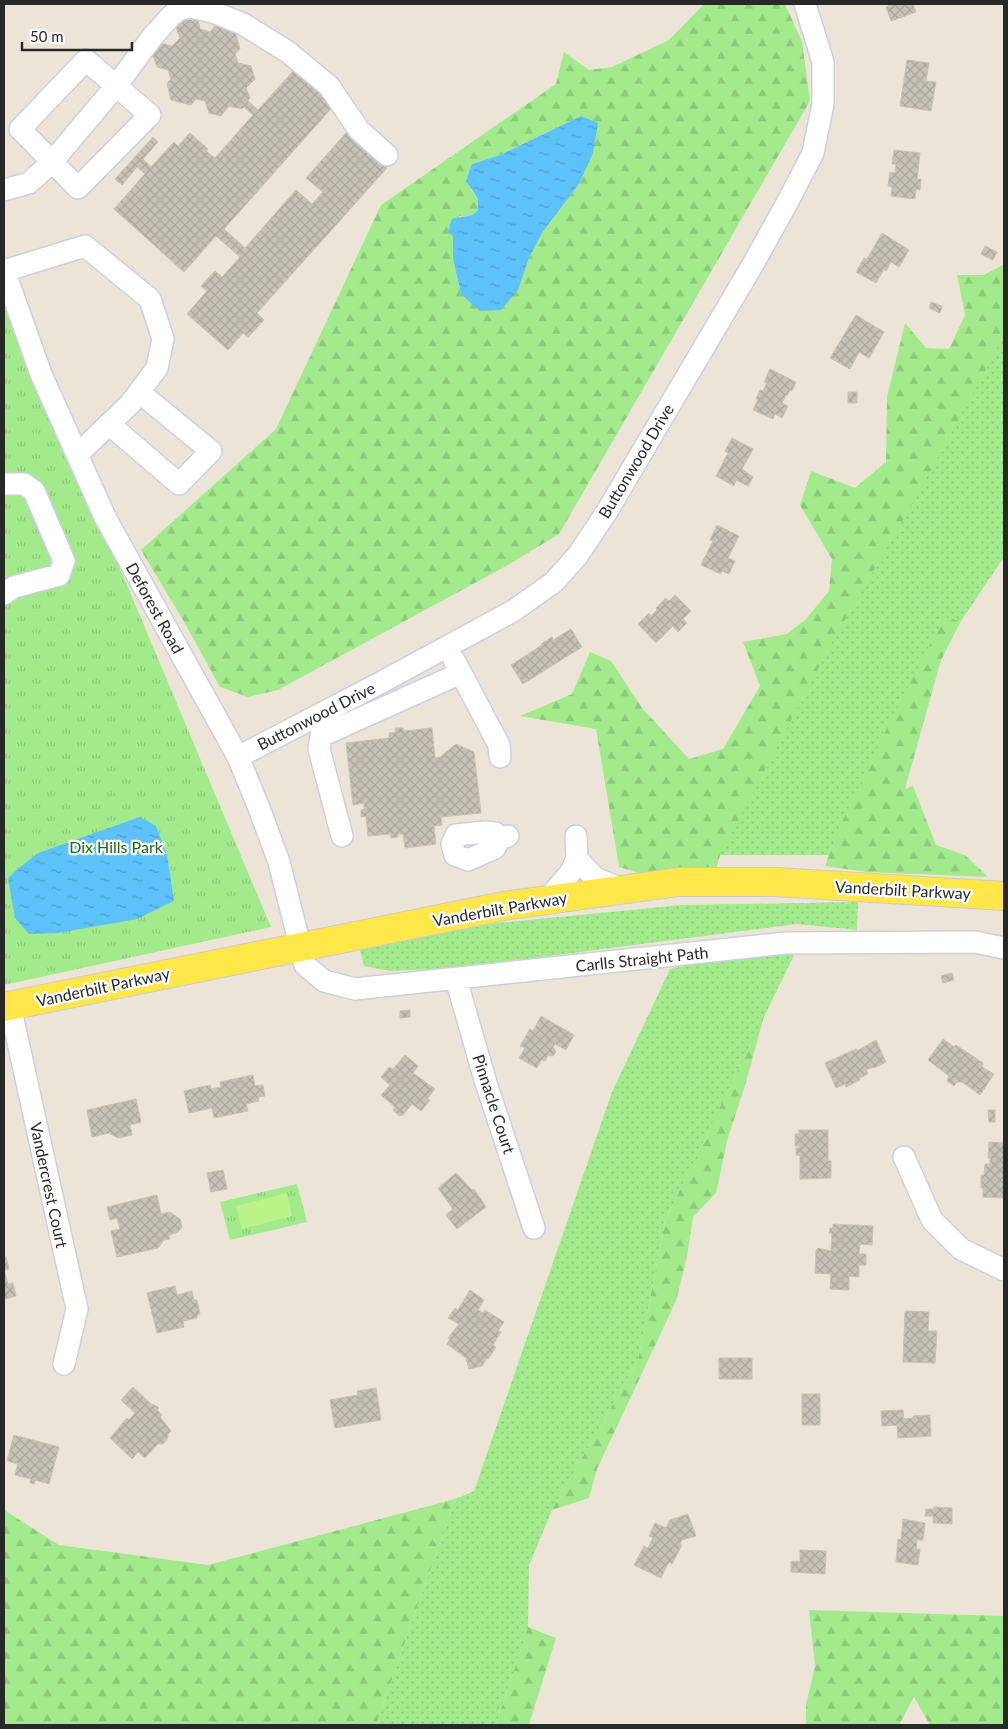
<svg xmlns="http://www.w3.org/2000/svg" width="1008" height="1729" font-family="Lato,sans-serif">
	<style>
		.grass { fill: url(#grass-dots) }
		.forest { fill: url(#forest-firs); fill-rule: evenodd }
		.park { fill: url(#park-tufts) }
		.pitch { fill: #baf387 }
		.water { fill: url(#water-ripples) }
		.building { fill: url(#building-cross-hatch); stroke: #c7c2b1 }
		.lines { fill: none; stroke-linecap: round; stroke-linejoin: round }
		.minor-casing { stroke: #cccee3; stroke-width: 24 }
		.major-casing { stroke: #cbcbcb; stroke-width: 30 }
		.minor { stroke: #fff; stroke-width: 21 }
		.major { stroke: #ffe749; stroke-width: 28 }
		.labels { text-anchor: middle; stroke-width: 4.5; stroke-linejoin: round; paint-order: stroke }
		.street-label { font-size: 16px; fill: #282828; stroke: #fff }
		.park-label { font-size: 16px; fill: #1b6b11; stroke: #fff }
	</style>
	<defs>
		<pattern id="grass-dots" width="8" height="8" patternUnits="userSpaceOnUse" patternTransform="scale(1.25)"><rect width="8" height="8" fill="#a3ea8d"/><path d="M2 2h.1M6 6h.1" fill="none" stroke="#8cc97a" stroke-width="1.8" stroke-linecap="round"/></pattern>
		<pattern id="forest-firs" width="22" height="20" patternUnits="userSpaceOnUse" patternTransform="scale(1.25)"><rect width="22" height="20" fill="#a3ea8d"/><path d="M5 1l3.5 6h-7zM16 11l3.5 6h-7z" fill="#8cc97a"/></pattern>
		<pattern id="park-tufts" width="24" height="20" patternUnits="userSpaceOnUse" patternTransform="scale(1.25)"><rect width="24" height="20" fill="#a3ea8d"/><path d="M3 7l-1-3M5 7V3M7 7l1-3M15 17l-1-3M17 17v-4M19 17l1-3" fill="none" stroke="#8cc97a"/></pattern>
		<pattern id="water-ripples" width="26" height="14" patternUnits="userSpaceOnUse" patternTransform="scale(1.25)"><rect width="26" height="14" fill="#5dc2fb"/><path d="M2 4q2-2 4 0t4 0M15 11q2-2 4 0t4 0" fill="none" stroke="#4d9ecb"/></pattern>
		<pattern id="building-cross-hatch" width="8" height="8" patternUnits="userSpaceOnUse" patternTransform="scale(1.25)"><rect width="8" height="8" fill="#c7c2b7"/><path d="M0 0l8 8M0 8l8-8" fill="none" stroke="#aba79d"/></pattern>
	</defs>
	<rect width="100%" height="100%" fill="#ece5d7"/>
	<path class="grass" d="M1004,314V557L961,621L954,619L839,855H720L798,679Z
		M858,902L857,930L797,924L456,968L390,971L364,966L359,947L498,923L682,905Z
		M795,953L665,1221L638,1361L552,1510L529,1566L528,1627L496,1725H376L455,1499L474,1491L612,1092L670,969L742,954Z"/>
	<path class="forest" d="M704,4H785L802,42L810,101L559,534L508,565L278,690L248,697L220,687L183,620L141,550L276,429L381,205L556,84L564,52L589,70L612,67L669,40ZM581,116L579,184L542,233L529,258L518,290L461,294L453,259V236L459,216C468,217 473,216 478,210V199L471,190L472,164L500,155Z
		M1004,264V336L914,501L834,639L720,855L715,873H639L619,867L596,729L520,716L572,694L590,652L611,661L642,708L689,759L723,749L760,686L743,642L787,634L806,619L829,591L832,559L800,505L811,471L855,488L886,462L887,397L905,323L926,348L949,349L965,315L957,275H984Z
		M944,617L961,621L941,660L905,789L913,786L936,845L965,855L988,877L867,872L825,866L836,835L881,740Z
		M764,1016L746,1082L727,1141L716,1193L693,1217L687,1257L676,1301L597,1469L589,1498L552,1510L638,1361L665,1221Z
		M455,1499L376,1725H4V1510L59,1545L208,1565Z
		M809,1610L1004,1616V1725H930L914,1697L899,1725H806V1704L815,1667Z
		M528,1627L556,1638L529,1725H496Z"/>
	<path class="park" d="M4,273L95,509L271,927L4,985Z
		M297,1184L307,1222L230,1240L220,1202Z"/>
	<path class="pitch" d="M287,1193L292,1216L242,1229L236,1206Z"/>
	<path class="water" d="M581,116L598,123L593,153L579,184L542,233L529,258L518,290L501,310L480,311L461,294L453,259V236L448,232L452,219C462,215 471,219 478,210V199L466,181L472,164L500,155Z
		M140,817L156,826L167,855L174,901L137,919L58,933L29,934L15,918L8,878L19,868L38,853Z"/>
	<path class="building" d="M888,4H913L916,12L891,21L886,7L889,6Z
		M185,17L198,20L200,29L210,32L215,26L235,31L240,49L235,54L238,63L251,66L255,79L246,88L250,98L248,101L258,110L296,68L336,103L224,229L245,248L296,190L312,204L323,192L306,178L347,132L387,168L257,313L264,320L248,337L243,333L228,350L187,314L207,291L201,286L215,271L222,277L240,257L216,236L184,272L114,209L145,174L137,167L122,185L115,179L153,137L158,142L143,159L151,167L174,142L178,146L190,133L208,149L206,151L215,158L253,115L244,107L242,109L229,106L221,116L209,113L205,101L196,99L191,105L171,100L167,83L171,79L168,70L157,67L152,53L161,43L172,46L180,38L176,27Z
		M907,60L929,63L926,81L936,82L931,111L900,106Z
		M894,150L920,153L917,179H921L920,190L916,189L915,199L891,196L892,187L888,186L890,172L895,173L896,164H892Z
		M882,233L909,250L899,267L891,262L886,271L884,269L876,283L856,272L864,258L867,259Z
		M985,246L997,252L993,260L981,254Z
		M931,302L942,306L940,313L929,308Z
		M856,315L884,332L869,358L859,352L850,369L830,358Z
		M770,369L796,382L792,391L790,390L787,396L786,395L782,403L788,406L782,418L775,414L773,419L753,410L758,400L756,399L760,390L763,391L767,383L764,382Z
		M848,392H857V403H848Z
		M732,438L753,449L742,469L753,477L748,486L736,480L734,486L716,476L728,453L725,451Z
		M717,525L739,536L728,558L735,561L729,574L722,571L721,574L701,565L713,541L710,540Z
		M675,595L691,611L683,619L687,623L678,632L673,626L656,643L638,624L649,613L651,616L657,610L656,608L666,598L669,601Z
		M571,629L582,647L523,684L511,665L542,645L541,644L552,637L553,640Z
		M395,728H403L404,731L432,728L435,758L440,757L456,744L474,752L481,813L441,817L442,825L434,826L436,844L405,848L403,834H398V837L391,838L390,834L368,836L366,816L361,817V810L364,809V803L353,805L346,743L389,738V733L396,732Z
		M952,973L954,980L943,983L941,976Z
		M410,1010V1017L400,1018V1011Z
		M541,1016L574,1035L566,1050L555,1044L553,1047L556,1052L553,1056L548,1055L545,1061L541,1060L537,1068L519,1058L525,1048L520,1046L530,1029L533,1031Z
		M943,1039L954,1047L956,1045L983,1063L982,1067L994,1074L980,1095L962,1082H957L954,1086L947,1081L949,1076L928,1060Z
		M876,1040L886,1062L874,1068L873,1067L866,1070L868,1074L859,1078L860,1080L846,1087L845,1084L836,1088L825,1063L856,1049L857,1051Z
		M405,1055L418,1066L413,1073L435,1089L427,1099L430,1100L421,1111L412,1104L403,1115L399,1116L393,1110L395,1107L381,1095L390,1085L381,1077L389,1067L393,1069Z
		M253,1075L255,1086L263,1085L265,1096L258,1097L259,1101L246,1104L248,1111L214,1118L212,1108L189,1113L184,1091L210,1085L211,1089L221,1087L220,1082Z
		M136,1099L141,1122L130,1125L132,1135L118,1138L109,1133L92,1137L87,1110Z
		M988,1110H995V1122H989Z
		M799,1130H828V1161H831V1178L800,1179V1156L796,1155V1148H799V1146H795V1134H799Z
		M989,1142L1004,1143V1198L983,1197V1188H981V1175H984L985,1164H990V1158H988Z
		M223,1170L227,1189L211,1192L207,1173Z
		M456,1173L472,1190L474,1189L486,1207L457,1229L446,1215L453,1209L438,1188Z
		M157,1195L161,1214L170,1212L180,1219L182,1227L178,1232L169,1235L170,1239L164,1240L158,1248L117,1257L111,1231L120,1229L117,1218L110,1220L107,1207Z
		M833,1224L873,1226L872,1245L860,1244L859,1254H866V1265H859V1277L849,1276V1290L830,1289L831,1274L815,1273L816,1250L818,1248L831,1251L832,1233H829L830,1228H833Z
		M4,1257H6L9,1269L4,1270L8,1284L13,1283L16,1296L4,1299Z
		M175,1286L177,1295L192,1291L194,1300H197L200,1314L197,1315V1318L183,1321L184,1327L157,1333L147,1293Z
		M470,1290L484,1300L478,1310L483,1313L485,1310L504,1322L498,1331L501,1332L493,1345L496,1347L488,1359L487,1358L482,1366L469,1369L466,1358L447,1344L450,1339L448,1338L459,1324L448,1318L455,1308L458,1310Z
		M905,1311L929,1312L928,1331H937L935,1363L903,1362Z
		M719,1358H752V1379H719Z
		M133,1387L152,1405L153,1404L159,1408L157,1410L162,1415L160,1417L171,1431L168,1434V1438L163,1444H158L145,1458L138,1452L132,1459L110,1438L127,1418L129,1420L135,1413L121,1400Z
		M376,1388L381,1420L335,1428L330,1400L358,1395L357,1391Z
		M802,1394H820V1425H802Z
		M903,1410L904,1419L913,1418V1416L930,1415L931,1436L898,1438L897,1425L882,1426L881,1411Z
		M14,1435L59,1447L49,1484L35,1480L34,1484L30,1483L31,1479L15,1475L18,1464L7,1461Z
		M934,1507L952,1508V1524L933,1523V1516H925L926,1509H934Z
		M688,1514L696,1536L682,1540L680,1544L682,1545L672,1564L669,1562L661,1578L634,1565L644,1546L648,1548L653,1538L649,1536L655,1523L666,1528L670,1520Z
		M903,1519L925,1523L923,1540H917L916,1549H920L918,1565L896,1562L898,1539L901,1540Z
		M800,1550L826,1551L825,1574L791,1572V1561L800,1562Z"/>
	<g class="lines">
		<g class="minor-casing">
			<path id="minor" d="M86,60L150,115L78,188L20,129Z
				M4,190L29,183L52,162L116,86L153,36L171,16L180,9L191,7L213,12L243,24L288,52L329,86L359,130L387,155
				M4,270L41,374L105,517L238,757L259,808L279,862L305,965L324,981L355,989L786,943L975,942L1004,948
				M4,271L85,246L150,299L163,339L157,368L130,404L77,455
				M109,424L179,484L211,451L139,392
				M4,484H24L34,491L64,561L59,575L14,587L4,594
				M454,660L499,745L500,757
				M238,757L380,683L513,611L554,582L578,555L606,513L752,266L787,203L813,153L823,104V62L805,4
				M342,836L319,749L321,736L461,673
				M576,836L577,859
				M499,839L495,848L468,860L455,855L452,844L456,835L485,832L495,833L499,839L508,836
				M547,900L570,873L577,859L595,878L622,889
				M456,979L486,1083L534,1228
				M10,1006L77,1309L64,1364
				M904,1157L932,1220L961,1249L1004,1270"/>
		</g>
		<g class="major-casing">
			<path id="major" d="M4,1007L504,906L678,882H776L1004,896"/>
		</g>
		<use href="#minor" class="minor"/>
		<use href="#major" class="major"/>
	</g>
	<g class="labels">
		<g class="street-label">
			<text transform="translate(636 461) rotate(-59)" y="6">Buttonwood Drive</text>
			<text transform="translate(155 608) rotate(61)" y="6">Deforest Road</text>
			<text transform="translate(316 716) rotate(-27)" y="6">Buttonwood Drive</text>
			<text transform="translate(903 890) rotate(3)" y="6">Vanderbilt Parkway</text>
			<text transform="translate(500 909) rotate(-10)" y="6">Vanderbilt Parkway</text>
			<text transform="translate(642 959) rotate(-6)" y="6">Carlls Straight Path</text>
			<text transform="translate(103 987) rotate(-12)" y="6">Vanderbilt Parkway</text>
			<text transform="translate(494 1104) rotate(72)" y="6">Pinnacle Court</text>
			<text transform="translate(49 1185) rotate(78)" y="6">Vandercrest Court</text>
		</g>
		<g class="park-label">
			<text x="116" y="853">Dix Hills Park</text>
		</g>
	</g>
	<rect width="1008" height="1729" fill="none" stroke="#282828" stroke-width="10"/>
	<path d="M22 42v8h110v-8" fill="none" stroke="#282828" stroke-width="2.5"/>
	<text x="30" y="42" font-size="15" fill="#282828" stroke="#ffffff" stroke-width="4" paint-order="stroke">50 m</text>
</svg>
